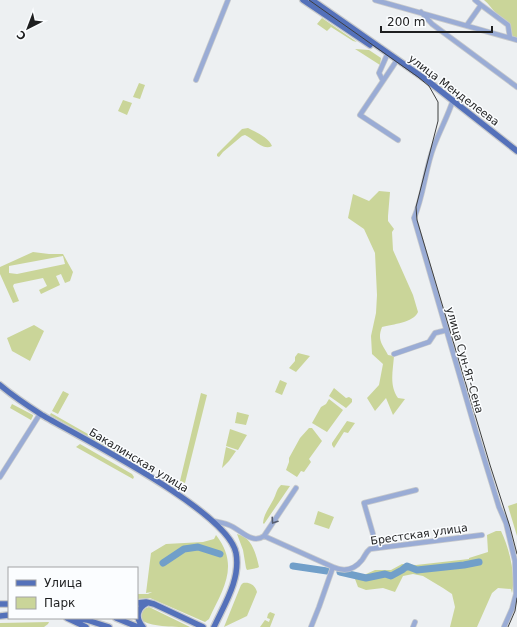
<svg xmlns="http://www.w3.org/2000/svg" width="517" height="627" font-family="'DejaVu Sans',sans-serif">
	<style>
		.green { fill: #cad599; fill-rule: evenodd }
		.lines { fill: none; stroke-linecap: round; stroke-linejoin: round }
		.river { stroke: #719fc9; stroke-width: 7 }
		.minor-casing { stroke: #c8cacc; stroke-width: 6 }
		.major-casing { stroke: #c8cacc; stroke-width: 8 }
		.minor { stroke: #9aacd5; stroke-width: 4.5 }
		.major { stroke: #5471ba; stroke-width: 5.5 }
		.tram { stroke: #3d3e3f; stroke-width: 1 }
		.oneway { stroke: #565e71 }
		.labels { text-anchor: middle; stroke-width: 3; stroke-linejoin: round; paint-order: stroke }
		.street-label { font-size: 11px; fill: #1e1f20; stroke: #fbfdff }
	</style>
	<rect width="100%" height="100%" fill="#edf0f2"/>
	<path class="green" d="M484,0H517V38L512,36C507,20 505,24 495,12C491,8 489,4 484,0Z
		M322,18L357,42L353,41L331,27L327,31L317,24Z
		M355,49L369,50L381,58L380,65Z
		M139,83L145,85L140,99L133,97Z
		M123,100L132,103L127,115L118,111Z
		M248,128C256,132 269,138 272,146C263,151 254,139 245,135L242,136L223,152L219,157L217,156V154L242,129Z
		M379,191L390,192L388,216V221L394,229L392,232L393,250L413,295L418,312C413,323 393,324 382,327C377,340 382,344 388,355L394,356C393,370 389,386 398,398L405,399L393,415L386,398L375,411L367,398L379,385L383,364L372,354L371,336L376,313L377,295L375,253L364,229L348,218L353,194L369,201Z
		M33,252L49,254H63L73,272L70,281L65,283L61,274L56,276L60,285L41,294L39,290L47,286L43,278L14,284L13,286L19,301L13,303L0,274V267ZM63,256L65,264L17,274L9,273V266Z
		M34,325L44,331L30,361L12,351L7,338Z
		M298,353L310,356L296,372L289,368L295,361V357Z
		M280,380L287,383L282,395L275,392Z
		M334,388L346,398L349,397L352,399V402L346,408L329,396Z
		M63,391L69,394L58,414L52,411Z
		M201,393L207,395L185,483L180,481Z
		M329,399L343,410L327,432L312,423L321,407L326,404Z
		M12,404L33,415V416L31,420L10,408Z
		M237,412L249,415L246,425L235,423Z
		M51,413L130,458L128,460L50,415Z
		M347,421L355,423L348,433L344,432L334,448L332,445V443Z
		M309,428H312L322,441L309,459L311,462L304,472L301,471L297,477L286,470L289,462V458L300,438Z
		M230,429L247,435L238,450L226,446Z
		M80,444L132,474L134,477L133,479L76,447Z
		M226,447L236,451L229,461L222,468Z
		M281,485L290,486L264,524L263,523C264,512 271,506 275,496C277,491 277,489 281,485Z
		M517,503V536L508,506Z
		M318,511L334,517L329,529L314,524Z
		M496,531H501C509,548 516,574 512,593L511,589L498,588L492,593L477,627H450L455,607L452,594L443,588L423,576L413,574L403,576L395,592L383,588L366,590L358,587L355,579L375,570H391L402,564L416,565L469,559V558L488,552L487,535Z
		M237,534C252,537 256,554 259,567L257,568L247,570L246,568L243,550Z
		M216,535C240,566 223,589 209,619L205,622L150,598L137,599V594H148L152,592L146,593L151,553L166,544L203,542L214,539Z
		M243,583C250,582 255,585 257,592L247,616L224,627L241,585Z
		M149,607L190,627C178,627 152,627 143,621C137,616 143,608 149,607Z
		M270,612L275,614L270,627H260L265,620L269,622L270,619L267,618L268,614Z
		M49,622L48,624L44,627H0V623Z"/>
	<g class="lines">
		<path class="river" d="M163,563L184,549L198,547L220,554
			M293,566L327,571
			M340,572L366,578L385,574L391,576L402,570L407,566L417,570L464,565L479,562"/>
		<g class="minor-casing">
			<path id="minor" d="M375,0L517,40
				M481,5L508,25L510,38
				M421,12L432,24L517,87
				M467,25L481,5L475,0
				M387,55L379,73L383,81L360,115L398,140
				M196,80L228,0
				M383,81L397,60
				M453,100C448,116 440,130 434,146C425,169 424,195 414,218L476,432L499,507L506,523L515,561L516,594L512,609L504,627
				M394,354L429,342L435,333L447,330
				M0,477L40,414
				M213,521C219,522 224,523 229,525C240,529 252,545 264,536L296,488
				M264,536L333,567
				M377,548L364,503L416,490
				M311,627L319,607L333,567C344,572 354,570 362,560C365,556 366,552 370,549L482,535
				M413,627L415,622"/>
		</g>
		<g class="major-casing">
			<path id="major" d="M303,0L370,45
				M312,0L428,81L517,151
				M0,385C13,396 28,406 42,415C81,438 228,511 236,553C241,579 224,605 214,627
				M137,603L146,602L154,604L203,627
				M0,604H9
				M0,616L9,615
				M67,618L86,627
				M74,618L87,620L109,627
				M116,618L138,627
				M143,627C135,618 137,608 147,603"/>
		</g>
		<use href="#minor" class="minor"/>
		<use href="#major" class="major"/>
		<path class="tram" d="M309,0L418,77L429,86L438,102V121L416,207L417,220L490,465L510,527L517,554
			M508,627L515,611L517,598"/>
	</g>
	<defs><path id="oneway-chevron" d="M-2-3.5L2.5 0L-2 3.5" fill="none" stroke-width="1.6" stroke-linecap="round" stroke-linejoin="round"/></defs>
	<use class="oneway" href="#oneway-chevron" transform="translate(274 521) rotate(124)"/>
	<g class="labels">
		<g class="street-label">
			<text transform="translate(454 90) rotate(37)" y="4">улица Менделеева</text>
			<text transform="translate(465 360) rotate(74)" y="4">улица Сун-Ят-Сена</text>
			<text transform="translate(139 460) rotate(31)" y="4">Бакалинская улица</text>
			<text transform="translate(419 534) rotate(-8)" y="4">Брестская улица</text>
		</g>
	</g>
	<rect x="8" y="567" width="130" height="52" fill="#fbfdff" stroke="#a3a4a6"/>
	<rect x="16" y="580" width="20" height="6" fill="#5471ba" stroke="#a3a4a6"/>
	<text x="44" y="587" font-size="12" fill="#1e1f20">Улица</text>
	<rect x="16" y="597" width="20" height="12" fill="#cad599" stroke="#a3a4a6"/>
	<text x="44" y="607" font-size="12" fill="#1e1f20">Парк</text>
	<g transform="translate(28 28) rotate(222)" stroke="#fbfdff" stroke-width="3" paint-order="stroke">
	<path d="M0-3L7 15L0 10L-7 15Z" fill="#1e1f20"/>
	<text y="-6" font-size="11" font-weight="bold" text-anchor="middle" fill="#1e1f20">С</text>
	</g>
	<path d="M381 26v6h111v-6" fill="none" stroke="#1e1f20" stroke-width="2"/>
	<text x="387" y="26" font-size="12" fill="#1e1f20" stroke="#fbfdff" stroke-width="3" paint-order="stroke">200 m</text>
</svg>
